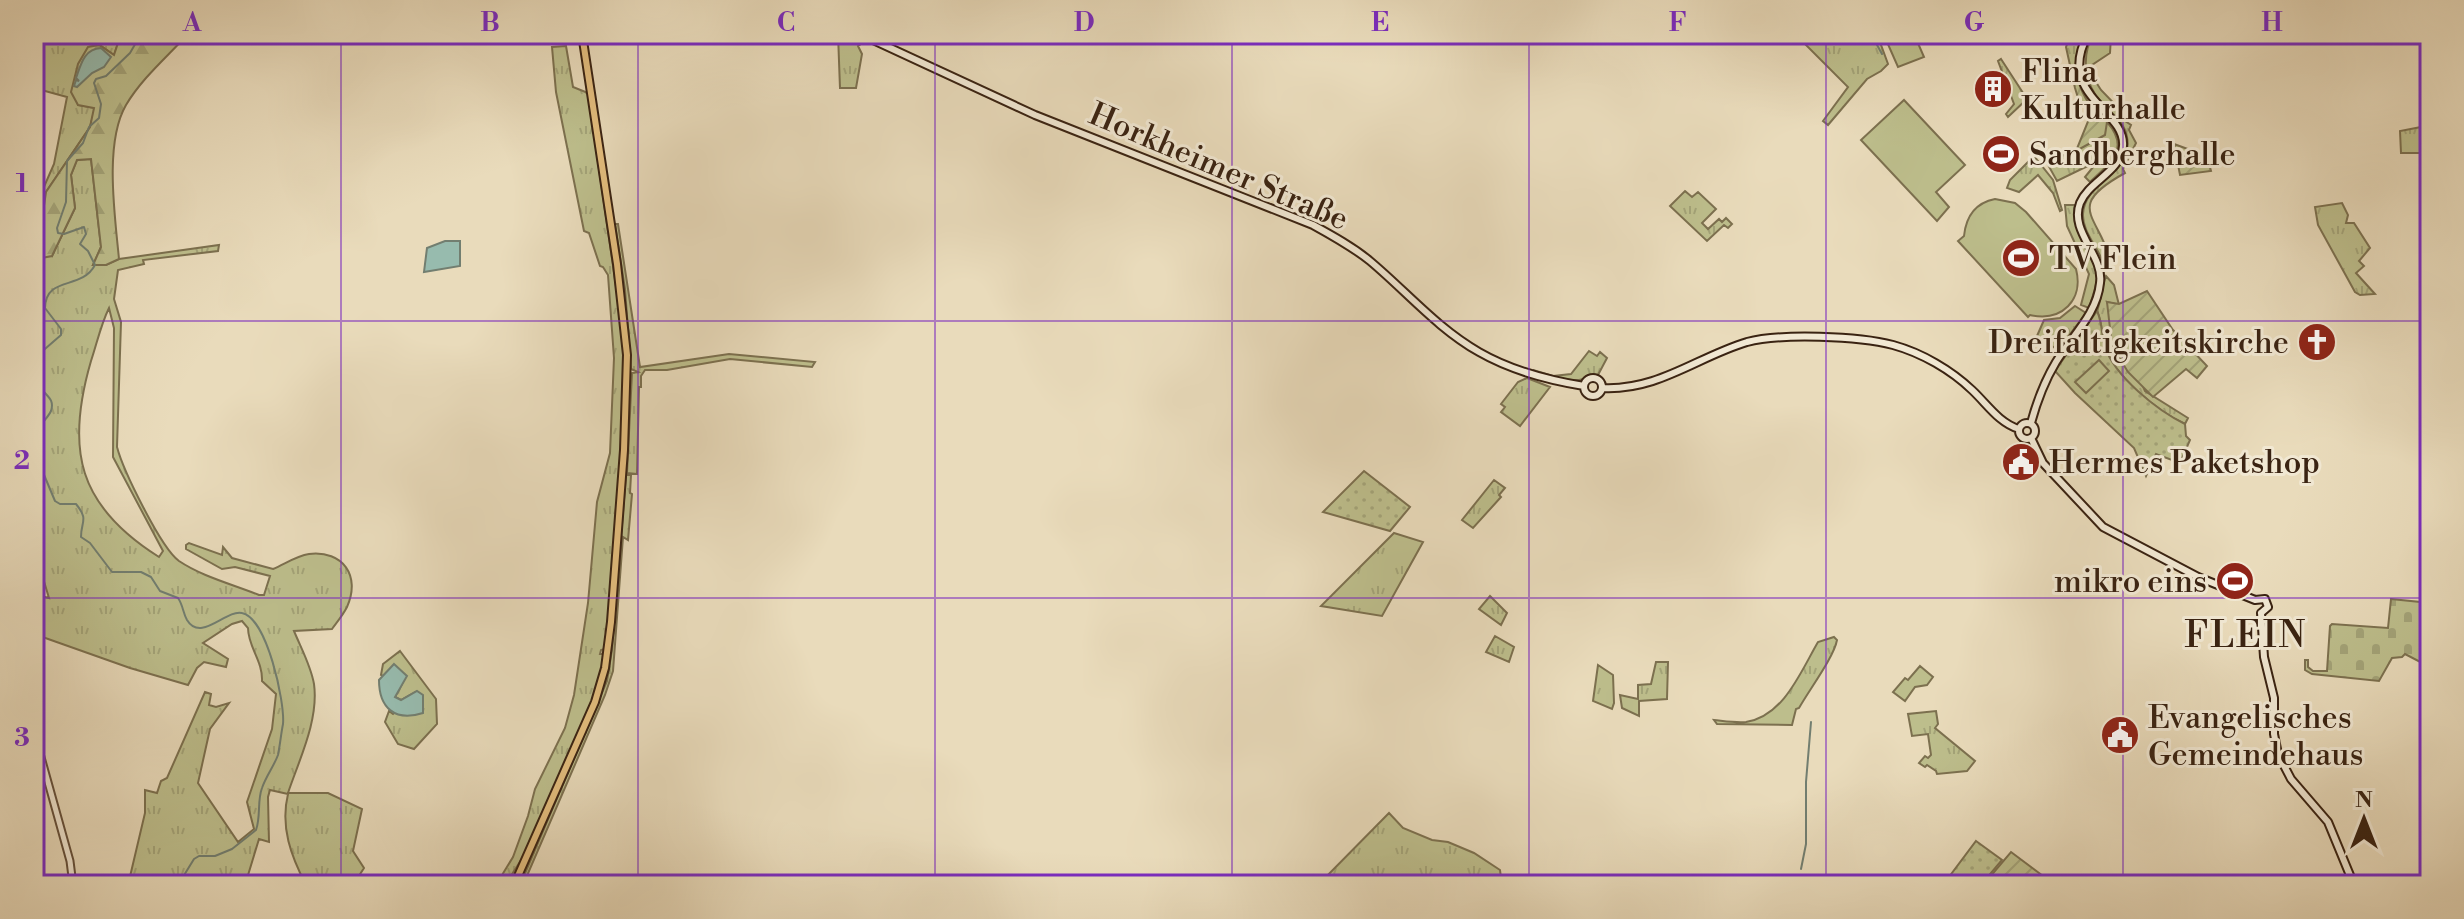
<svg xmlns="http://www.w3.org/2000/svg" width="2464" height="919" font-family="'Libre Bodoni',serif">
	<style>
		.grass { fill: url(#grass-tufts); stroke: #7c704f; stroke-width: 2; fill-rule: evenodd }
		.forest { fill: url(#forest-firs); stroke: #7c704f; stroke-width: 2 }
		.cemetery { fill: url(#cemetery-stones); stroke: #7c704f; stroke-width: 2 }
		.park { fill: url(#park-dots); stroke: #7c704f; stroke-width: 2 }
		.garden { fill: url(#garden-furrows); stroke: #7c704f; stroke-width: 2 }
		.pitch { fill: #bdbe8c; stroke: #7c704f; stroke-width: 2 }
		.water { fill: #97bbae; stroke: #727e70; stroke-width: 2 }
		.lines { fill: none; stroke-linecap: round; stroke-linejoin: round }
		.stream { stroke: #727e70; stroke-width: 2 }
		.tertiary-casing { stroke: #66513c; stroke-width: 9 }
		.secondary-casing { stroke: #3a2312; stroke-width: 10 }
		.primary-casing { stroke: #3a2312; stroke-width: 10 }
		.tertiary { stroke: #f1e8d3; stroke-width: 5 }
		.secondary { stroke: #f1e8d3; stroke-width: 6 }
		.primary { stroke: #e4be7e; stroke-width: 6 }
		.grid { fill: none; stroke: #7b2cbf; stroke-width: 2; stroke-opacity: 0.55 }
		.labels { text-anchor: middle; stroke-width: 6; stroke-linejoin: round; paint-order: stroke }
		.poi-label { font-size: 32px; fill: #3a2312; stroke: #f1e8d3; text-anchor: start }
		.street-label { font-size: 32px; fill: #3a2312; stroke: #f1e8d3 }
		.quarter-label { font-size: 36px; letter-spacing: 2px; fill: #3a2312; stroke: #f1e8d3 }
		.neatline { fill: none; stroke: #7b2cbf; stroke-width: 3 }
		.grid-label { font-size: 26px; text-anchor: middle; font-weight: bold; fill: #7b2cbf }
	</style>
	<defs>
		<pattern id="grass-tufts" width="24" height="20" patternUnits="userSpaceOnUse" patternTransform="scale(2)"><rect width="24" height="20" fill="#bdbe8c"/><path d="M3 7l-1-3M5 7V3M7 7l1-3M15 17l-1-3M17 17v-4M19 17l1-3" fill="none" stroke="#a3a378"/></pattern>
		<pattern id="forest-firs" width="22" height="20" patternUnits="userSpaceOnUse" patternTransform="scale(2)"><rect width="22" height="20" fill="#bdbe8c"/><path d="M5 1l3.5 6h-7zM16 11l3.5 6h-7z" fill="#a3a378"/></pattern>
		<pattern id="cemetery-stones" width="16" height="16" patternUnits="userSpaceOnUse" patternTransform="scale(2)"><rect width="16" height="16" fill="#bdbe8c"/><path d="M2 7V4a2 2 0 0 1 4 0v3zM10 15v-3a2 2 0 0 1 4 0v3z" fill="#a3a378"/></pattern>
		<pattern id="park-dots" width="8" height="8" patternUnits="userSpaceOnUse" patternTransform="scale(2)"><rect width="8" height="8" fill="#bdbe8c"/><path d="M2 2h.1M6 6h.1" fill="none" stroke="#a3a378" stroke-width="1.8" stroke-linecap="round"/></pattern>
		<pattern id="garden-furrows" width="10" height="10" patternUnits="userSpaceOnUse" patternTransform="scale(2)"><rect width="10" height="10" fill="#bdbe8c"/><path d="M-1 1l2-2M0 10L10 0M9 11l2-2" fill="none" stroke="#a3a378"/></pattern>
	</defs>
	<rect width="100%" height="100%" fill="#e9dbbb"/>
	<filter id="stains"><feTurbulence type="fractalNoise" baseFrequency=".0025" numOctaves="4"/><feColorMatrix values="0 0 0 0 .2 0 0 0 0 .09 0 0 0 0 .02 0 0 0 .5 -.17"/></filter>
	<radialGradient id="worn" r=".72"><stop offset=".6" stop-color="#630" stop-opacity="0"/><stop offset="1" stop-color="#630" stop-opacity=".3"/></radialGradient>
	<path class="grass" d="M34,34H121L114,55L100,45L89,47C74,70 73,78 78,105L95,108L90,127L46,192L38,242L52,256L75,208L71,175L77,160L91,159L101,247L93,265H106L119,259L219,245L218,251L143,260L144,264L118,270L114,299L121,322L117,447C123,470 161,548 179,561C203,577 232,584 259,595H264L270,576L235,567L222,569L186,549V545L189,543L222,555L223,547L232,558L273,569C285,564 296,556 309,554C343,550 361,576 347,607C343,615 337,622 332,629L294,631C301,648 311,666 314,684C319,720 299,760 288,793H328L362,809L353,851L364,868L353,885H306C291,856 280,827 288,794L270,790L268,797L269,842L259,839L245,885H128L145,813V790L157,793L161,781L167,778L205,692L211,694L209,705L216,707L229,703L210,729L198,783L238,842L254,829L247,802L272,729L276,694L262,681C263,661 248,647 248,628L242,621L232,624L203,643L228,659L226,667L204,662L197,668L188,685L130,668L34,634V594L49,598L34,548V244L43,189L54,164L67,97L34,88ZM109,308L114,328L113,457L163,551L159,557C78,506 65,450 91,361C97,343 101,324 109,308Z
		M838,34H846L861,44L858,46L862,54L856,88H840Z
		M1795,34H1877L1888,64L1881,71L1867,79L1828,125L1823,121L1848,87Z
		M2071,34H2083C2072,60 2075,86 2093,109L2091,110L2079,101L2075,88L2066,47Z
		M2093,34H2109L2111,36L2110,53L2092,65L2094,79L2101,90L2127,117L2125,121L2131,125L2129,130L2136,143L2123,169L2125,173C2063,207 2099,215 2111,262L2104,265C2099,248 2082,232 2083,214C2084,181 2134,174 2127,137C2124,121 2112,114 2102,103C2084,84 2081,57 2093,34Z
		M566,46L573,87L588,93L622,328C629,435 615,544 605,649L601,650L600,654H605L595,694L525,854L505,885H496L513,857L528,816L535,789L565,728L574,695L588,603L597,502L610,453L614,358L608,275L603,267L600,266L589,233L584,231L556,92L552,47Z
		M2001,59L2027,99L2008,117L2006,114L2014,104L1998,61Z
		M2107,122C2131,149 2110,163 2090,182L2085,177L2098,161L2057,181L2047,163L2101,138Z
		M2421,127V153H2401L2400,131Z
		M2034,156L2053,180L2062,210L2060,211L2053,193L2038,175L2019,192L2007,188L2010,180Z
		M1685,191L1692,197L1698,192L1716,209L1702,223L1708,229L1719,219L1722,222L1726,218L1732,224L1728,228L1724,225L1707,241L1670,206Z
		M2342,203L2348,215L2346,223H2354L2370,248L2359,261L2364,266L2356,273L2375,294L2360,295L2355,292L2318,225L2315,207Z
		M2065,205H2075C2072,235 2092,245 2097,270C2099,282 2092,297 2089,308L2081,305L2089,274L2067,226Z
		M615,224H618L640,367L729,354L815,362L812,367L730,359L667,370H645L641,376V387H639L637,474L627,473L632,373L638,372L631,369L625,289Z
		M2106,276L2114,285L2119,305L2107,302L2145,391L2188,418L2185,424C2158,411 2115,377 2105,347C2101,335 2103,324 2097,311C2102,298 2101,288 2106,276Z
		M2075,306L2086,313L2058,350L2037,336L2044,320L2060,318Z
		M1589,351L1597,356L1600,352L1607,358L1598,375C1590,375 1586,379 1579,380C1564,381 1547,375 1533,370L1553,376L1571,374Z
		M1527,378L1550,387L1520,426L1501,412L1505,407L1501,404L1518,382Z
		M626,475H631L630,493L632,494L628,540L623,537L613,671L605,695L523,885H520L607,681L612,650Z
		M1494,480L1505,488L1499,495L1501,497L1473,528L1462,520Z
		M1394,533L1423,542L1382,616L1321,606Z
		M1490,596L1507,613L1501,625L1479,609Z
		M1495,636L1514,647L1509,662L1486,652Z
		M1834,637L1837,640C1834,657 1809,690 1799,708L1796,709L1792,725L1717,724L1714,720C1724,721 1736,723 1746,722C1784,716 1801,671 1818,642Z
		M400,651L436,699L437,724L414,749L398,744L385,722L389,711L393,714L417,691L401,700L395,697L402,684L381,675L383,664Z
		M1656,662H1668L1667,699L1639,701V716L1622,708L1620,695L1638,699V685L1651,684Z
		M1598,665L1613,675L1614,703L1612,709L1593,701Z
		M1920,666L1933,677L1927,685L1915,687L1905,701L1893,692L1905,678L1908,680Z
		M1936,711L1938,724L1935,728L1975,761L1967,771L1937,774L1936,771L1927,765L1925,767L1919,763L1925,756L1928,758L1931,755L1928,734L1912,736L1908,714Z
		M1389,813L1403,828L1432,840L1448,842L1474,853L1500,870L1502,885H1318Z"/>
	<path class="forest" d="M121,34H188C167,57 142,78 126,105C104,143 115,216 119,259L106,265H93L101,247L91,159L77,160L71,175L75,208L52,256L36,259L46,192L90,127L94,108L78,105L71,92L78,64L88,47L99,45L114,55Z"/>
	<path class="cemetery" d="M2391,599L2430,603V667L2405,654L2402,657L2392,658L2379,681L2312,674L2305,670V660H2308V667L2313,671H2327L2330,626L2332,624L2388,628Z"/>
	<path class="park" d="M2097,311C2103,324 2101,335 2105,347C2115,377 2158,411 2185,424L2186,436L2190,440L2180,463L2156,454L2146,476L2134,448L2075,393L2055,371Z
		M1364,471L1410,507L1390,531L1323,512Z
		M1976,841L2002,860L1981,885H1943Z"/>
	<path class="garden" d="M2093,109L2107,122L2105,135L2076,151Z
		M2174,144L2207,156L2211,171L2180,175Z
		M2147,291L2173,330L2207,366L2197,378L2186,369L2153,397L2128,372L2112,346L2107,302L2119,304Z
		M2011,852L2055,885H1983Z"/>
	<path class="pitch" d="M1906,34H1914L1924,57L1898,67L1887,42Z
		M1904,100L1965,165L1936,192L1949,207L1937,221L1861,140Z
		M1995,199L2015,203L2026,212L2076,269C2084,300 2062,322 2030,315L2028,317L1958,241L1964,236C1966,216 1975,203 1995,199Z
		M2099,360L2109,371L2086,393L2075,382Z"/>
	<path class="water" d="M101,48L111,57L104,67L92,73L77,87L74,86L76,80L79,81L76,78C81,64 84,49 101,48Z
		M445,241H460V266L424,272L427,248Z
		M394,664L407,676L395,697L401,700L417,691L423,695V713C395,722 379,708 379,680Z"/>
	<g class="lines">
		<path class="stream" d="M1871,34L1882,54
			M34,432C39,426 48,418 51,411C55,399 46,396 41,388C35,378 35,365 38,355L61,335V329L45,308C46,275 81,291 95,265L88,251L80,244L86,234L84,227L64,234L58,233L57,228L66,202L67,161L83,143L89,127L99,118L101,104L94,83L96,79L106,76L130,53L141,34
			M34,451L55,501L60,504H76C89,520 81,521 81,537L90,543L112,572H141L151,577L160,591L178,598C183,605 183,613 187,620C201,643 226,609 242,613C267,618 285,702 283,724C281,734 280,745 278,755C274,766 266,776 262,788C257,801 261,816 256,830L232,849L215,856H199L194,859L178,885
			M1801,869L1806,844V782L1811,722"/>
		<g class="tertiary-casing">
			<path id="tertiary" d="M34,732L70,861L73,885"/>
		</g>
		<g class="secondary-casing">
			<path id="secondary" d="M860,34L1035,115L1313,225C1333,236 1353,247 1370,261C1407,292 1437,328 1479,352C1512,371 1547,380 1584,386
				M1584 387a9 9 0 1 1 18 0a9 9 0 1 1-18 0Z
				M1602,388C1658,391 1697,357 1747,342C1781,333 1859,336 1893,345C1922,353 1951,370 1972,390C1987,404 1999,423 2019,429
				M2019 431a8 8 0 1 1 16 0a8 8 0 1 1-16 0Z
				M2031,423C2037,401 2044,382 2056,362C2072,336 2097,314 2100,283C2104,255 2069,232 2080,203C2089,181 2121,172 2123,146C2126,110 2055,96 2088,34
				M2031,438L2043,463L2103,527L2198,577L2255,600L2265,599L2268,607L2261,613
				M2261,613L2264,657L2274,698V734L2278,754L2291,779L2328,822L2354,885"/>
		</g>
		<g class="primary-casing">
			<path id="primary" d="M514,885L595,702L605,668L611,622L624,450L627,355L617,264L582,34"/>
		</g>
		<use href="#tertiary" class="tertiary"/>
		<use href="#secondary" class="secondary"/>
		<use href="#primary" class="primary"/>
	</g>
	<path class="grid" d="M341,34V885M638,34V885M935,34V885M1232,34V885M1529,34V885M1826,34V885M2123,34V885M34,321H2430M34,598H2430"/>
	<defs>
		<g id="building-disc" transform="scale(2)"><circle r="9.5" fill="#8f2418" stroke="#f1e8d3"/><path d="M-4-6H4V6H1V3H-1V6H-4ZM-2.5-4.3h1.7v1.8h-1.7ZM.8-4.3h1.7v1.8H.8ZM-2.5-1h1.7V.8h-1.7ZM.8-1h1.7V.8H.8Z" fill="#fff"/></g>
		<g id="stadium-disc" transform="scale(2)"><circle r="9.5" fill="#8f2418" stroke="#f1e8d3"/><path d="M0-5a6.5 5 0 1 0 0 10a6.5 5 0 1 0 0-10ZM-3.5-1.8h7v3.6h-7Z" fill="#fff"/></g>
		<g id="church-disc" transform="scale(2)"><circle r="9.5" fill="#8f2418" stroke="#f1e8d3"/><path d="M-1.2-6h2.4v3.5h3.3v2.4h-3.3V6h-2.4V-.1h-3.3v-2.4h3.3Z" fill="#fff"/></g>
		<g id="civic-disc" transform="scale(2)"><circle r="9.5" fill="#8f2418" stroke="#f1e8d3"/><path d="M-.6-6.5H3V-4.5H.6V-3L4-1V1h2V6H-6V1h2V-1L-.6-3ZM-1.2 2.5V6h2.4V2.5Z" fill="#fff"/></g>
	</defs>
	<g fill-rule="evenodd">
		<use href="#building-disc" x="1993" y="89"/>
		<use href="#stadium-disc" x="2001" y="154"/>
		<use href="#stadium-disc" x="2021" y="258"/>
		<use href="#church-disc" x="2317" y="342"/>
		<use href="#civic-disc" x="2021" y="462"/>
		<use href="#stadium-disc" x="2235" y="581"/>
		<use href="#civic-disc" x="2120" y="735"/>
	</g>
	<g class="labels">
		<g class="poi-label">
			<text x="2021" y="82">Flina<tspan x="2021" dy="37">Kulturhalle</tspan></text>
			<text x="2029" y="165">Sandberghalle</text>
			<text x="2049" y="269">TV Flein</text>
			<text x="2289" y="353" text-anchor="end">Dreifaltigkeitskirche</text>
			<text x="2049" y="473">Hermes Paketshop</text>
			<text x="2207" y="592" text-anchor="end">mikro eins</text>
			<text x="2148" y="728">Evangelisches<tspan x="2148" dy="37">Gemeindehaus</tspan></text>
		</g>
		<g class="street-label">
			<text transform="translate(1219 166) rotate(23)" y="11">Horkheimer Straße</text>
		</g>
		<g class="quarter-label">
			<text x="2246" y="647">FLEIN</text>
		</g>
	</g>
	<rect width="2464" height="919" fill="none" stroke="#e9dbbb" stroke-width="88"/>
	<g transform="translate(2364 819)" stroke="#f1e8d3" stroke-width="6" paint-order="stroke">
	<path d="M0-6L14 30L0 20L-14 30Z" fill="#3a2312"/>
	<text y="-12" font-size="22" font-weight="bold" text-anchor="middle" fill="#3a2312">N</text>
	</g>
	<rect x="44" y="44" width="2376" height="831" class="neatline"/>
	<g class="grid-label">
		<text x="192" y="31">A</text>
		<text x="490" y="31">B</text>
		<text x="786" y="31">C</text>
		<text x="1084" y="31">D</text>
		<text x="1380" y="31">E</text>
		<text x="1678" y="31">F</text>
		<text x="1974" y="31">G</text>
		<text x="2272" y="31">H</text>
		<text x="22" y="192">1</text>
		<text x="22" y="469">2</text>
		<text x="22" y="746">3</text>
	</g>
	<rect width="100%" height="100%" filter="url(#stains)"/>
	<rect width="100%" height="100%" fill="url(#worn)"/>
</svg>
